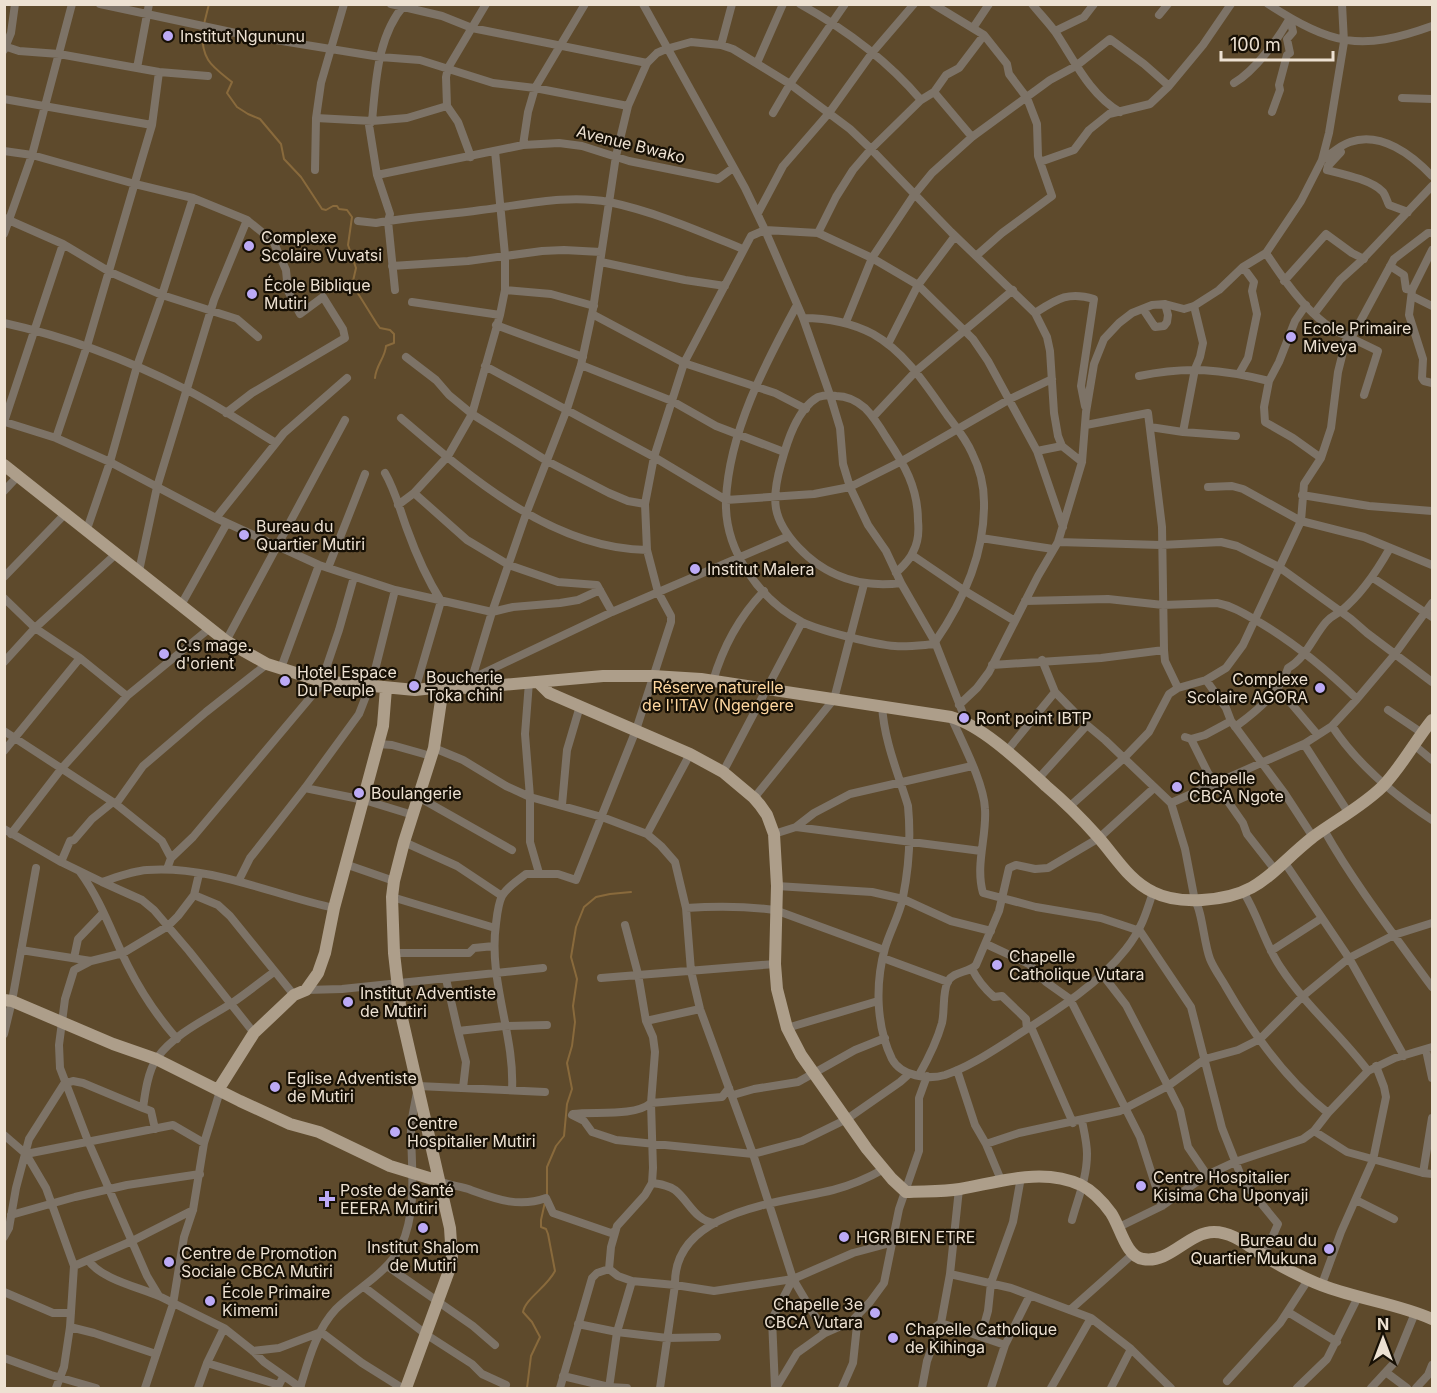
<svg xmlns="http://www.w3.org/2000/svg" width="1437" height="1393" font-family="Inter,sans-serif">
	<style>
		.green { fill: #5e4a2c }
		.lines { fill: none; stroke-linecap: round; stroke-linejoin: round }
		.stream { stroke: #896a3c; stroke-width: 2 }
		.street { stroke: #7d7367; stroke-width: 8 }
		.secondary { stroke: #ad9e8a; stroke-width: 12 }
		.poi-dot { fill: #bcaaf6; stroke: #171005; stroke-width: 2 }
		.labels { text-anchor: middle; stroke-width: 4.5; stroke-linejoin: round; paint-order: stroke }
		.poi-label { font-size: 16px; fill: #ede1d2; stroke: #171005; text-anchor: start }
		.street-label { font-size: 16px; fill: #ede1d2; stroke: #171005 }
		.park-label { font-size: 16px; fill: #ffd7a0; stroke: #171005 }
	</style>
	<rect width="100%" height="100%" fill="#362509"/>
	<path class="green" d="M5,5H1432V1388H5Z"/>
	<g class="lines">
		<path class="stream" d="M204,24L209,4
			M202,32C202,61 212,66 232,82L227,93L237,107L248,114L260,119L281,144L284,159L301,177L322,209L326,210L333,206H337L339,209L347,210L352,217L348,245L356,268L353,281L354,287L377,324L380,328L390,330L394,334V343L386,346C385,358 376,365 375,378
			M547,1197V1167L556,1146L564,1136L567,1104L572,1089L567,1063L572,1046L575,1022L573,1006L577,979L571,957L576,927L584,907L596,897L610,894L631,892
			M527,1388L531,1356L540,1337L532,1322L523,1312C525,1299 547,1287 555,1271L548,1234L546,1229L541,1227V1220L545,1202"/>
		<path class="street" d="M100,4L245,35L380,57L420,60L493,83L535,88L628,106
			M391,4L442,16L472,28L647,63
			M643,4L745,188L765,230L803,318L830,395L840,428L843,464L850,487L868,525L886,551L901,583L935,642L966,721
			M800,4C845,29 887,60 921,100
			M933,4L984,35L1007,64L1009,74L1027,98L1037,124L1038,156L1052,196L1002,233L976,256
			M1032,4C1040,14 1049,23 1056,33C1074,60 1090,95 1120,112
			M1268,4C1332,45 1360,52 1432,26
			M1159,15L1168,4
			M973,28L989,4
			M1055,31L1084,17L1094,4
			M721,45L732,4
			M4,46L19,51L59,54L159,72L208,76
			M4,50L11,33L15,4
			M757,63L783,4
			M137,68L149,4
			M1234,83C1255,71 1278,39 1290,18L1293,32L1287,39L1290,53L1287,55L1279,85L1280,90L1272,112
			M934,92L972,137
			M1402,98L1432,99
			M4,99L152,125
			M773,113L790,84L845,4
			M316,118L372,121L407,118L447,106
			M523,145L528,112L535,88L585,4
			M1339,148L1341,152L1328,166L1327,170C1343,174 1372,180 1383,192C1386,196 1387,201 1389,205L1408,212
			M4,151L32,155L135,184L193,198L247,220L273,241L286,270L288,291L300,314L323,297L343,329L345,338L252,393L226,413
			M471,157L458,122L447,106L446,77L448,68L486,4
			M1322,160C1331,154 1340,145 1350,142C1381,131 1412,155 1432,176
			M1040,162L1074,150L1089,130L1109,114L1150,104L1169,86
			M315,170L316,118L321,83L344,4
			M377,175L523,145L559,143L582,146L629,161L718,179L733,168
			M758,213L783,166L829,113L872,53L914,4
			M4,218L63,244L110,272L162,295L237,319L258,337
			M358,221L376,223C411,217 446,215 481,210C524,205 566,194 609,202C656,212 699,231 743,249
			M818,233L836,197L853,170L871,149L921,100L934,92L946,75L959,68L984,35
			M4,234L32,155L72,4
			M1432,250L1412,290L1409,315L1423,359L1422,378L1424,381L1432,383
			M1266,253C1285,282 1314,324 1347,336L1354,333L1394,259L1428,233H1432
			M601,262L685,280L725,286
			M392,266L468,261L542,251L564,250L601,252
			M1390,266L1404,275L1406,289L1412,290
			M1284,281L1326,234L1352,253L1364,259
			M395,290L388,221L390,214L377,175L369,125L372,121C376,81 377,36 405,4
			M505,290L551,294L594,306
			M1412,296L1432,306
			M412,302L500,315
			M797,305C765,364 729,432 726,500C724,550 759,599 802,622C818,630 876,645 895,646C908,647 922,645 936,644
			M1306,305L1295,321L1279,362L1269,381L1264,407L1265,422L1293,438L1321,458
			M1143,309L1155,327L1164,326L1167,322L1168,315L1165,304
			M1035,313C1057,299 1068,291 1094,299L1081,386L1085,406
			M592,314L684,363L775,393L806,409
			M1314,314L1340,280L1361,261L1432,186
			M803,318C828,318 850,322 873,334C905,352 926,385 947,415C956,427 966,439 972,453C979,467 984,485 984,502C985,554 964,600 935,642
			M846,322L872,258L914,195L932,173L972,137L1050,80L1076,66L1110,39L1144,64L1169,86L1203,45L1231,4
			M4,323C68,337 128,360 185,389C217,405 246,425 276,443
			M496,325L583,357
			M888,344L918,285L955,236
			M406,357L436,380L449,395L472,414L547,461L609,493L628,501L645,504
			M581,365L672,401L716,426L784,452
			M485,366L654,457L726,500L814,494L850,487L902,461L1010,399L1052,379
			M1239,374L1248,358L1257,314L1252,291L1254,282L1243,267
			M1139,376C1188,366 1221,369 1269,381
			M873,417L916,371L1013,290
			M401,418C470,477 552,549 647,550
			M4,422L63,244
			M5,422L56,438L110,462L216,518L319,565L395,590L492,612L513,607L560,603L578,600L600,590
			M1086,425L1148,413L1162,527L1164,650L1165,661L1178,688
			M1150,427L1183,432L1236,436
			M1183,432L1195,369L1200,357L1203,343L1194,306
			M56,438L87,346L138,172L152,125L159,72
			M1037,451L1062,446
			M385,473C395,490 400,510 407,529C416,554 427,579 441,601L415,690
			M1208,487L1232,486L1243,489L1301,521L1364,537L1432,565
			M4,491L18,476
			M414,493L467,540L509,565L558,582L597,585L612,612
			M1302,495L1369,506L1432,511
			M398,505L414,493L448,456L472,414L500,315L505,290V255L495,151
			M216,518L284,433L347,378
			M87,529L110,462L137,366L162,295L193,198
			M981,538L1053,549
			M1058,542L1161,545L1221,542L1237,546L1279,567L1351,619L1367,633L1432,682
			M912,555L965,591L1015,621
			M328,568L365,474
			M139,571L157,487L214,300L247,220
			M896,573C902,567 910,560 913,552C918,543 919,531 918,521C918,487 904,464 886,437C880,427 874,417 865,408C857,401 847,396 836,396C831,395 824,395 818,397C797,409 787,442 781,464C771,500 772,519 798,547C826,577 862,588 901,583
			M4,577L66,513
			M1373,578L1432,617
			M4,598L35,628L80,658L127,696
			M1025,601L1108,599L1163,605L1217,603C1233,606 1245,614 1259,622C1296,644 1326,669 1357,699
			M181,605L227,523
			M226,641L345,420
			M1042,660L1055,692L1087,725L1105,740L1171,803L1185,849L1195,901C1202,910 1204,944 1210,959C1214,969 1221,978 1226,987C1253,1034 1285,1079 1328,1113
			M4,662L35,628L116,554
			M992,665L1101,658L1164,650
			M281,668L319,565
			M473,678L612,612L789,536
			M1206,680L1226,708L1231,721L1285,794L1313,837
			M713,681C723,647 739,617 764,591
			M529,682L525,734L530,797V842L539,873
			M469,688L492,612L526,514L567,409L581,365L593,309L616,156L628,106L647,63L657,53L666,49L691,42L721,45L733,49L790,84L850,129L871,149L951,232L1035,313L1047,337L1050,351L1054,413L1058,436L1062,446L1082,462
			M1275,689L1284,695L1317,734
			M882,705C884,741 898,773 908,806C911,837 909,867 903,897C900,914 890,931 885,948C875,984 876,1026 892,1059C901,1076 928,1080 945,1075C969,1067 991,1052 1013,1038C1052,1013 1097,986 1126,949C1141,930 1146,914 1153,892
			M959,705L977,688L989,672L1038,576L1058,542L1082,462L1086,412L1094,364L1104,339L1119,323L1132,313L1152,305L1165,304L1184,309L1194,306L1219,290L1243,267L1266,253L1301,201L1322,160L1329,133L1344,42L1342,4
			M1388,710L1422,733
			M951,717C962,742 984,783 985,809C987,836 975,865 983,893L1036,907L1101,918L1140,931L1191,1007L1222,1128L1241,1176L1251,1191L1278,1224L1264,1256
			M1332,726C1357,764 1394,795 1432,820
			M1235,727C1253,714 1282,691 1288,668C1306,658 1313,637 1326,622C1331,616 1336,615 1341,611C1362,594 1377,571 1390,548
			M4,731L116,804L162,841L171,858
			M1185,737L1191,739L1208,773L1243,823L1247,834L1276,871
			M1191,739L1205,735L1231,721
			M378,744L392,745L431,756
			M1304,744L1348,812
			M1414,745L1432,760
			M434,748L463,760L506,786L530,797L602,817L647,834L661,846L675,862L686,908L691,971L700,1009L753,1154L793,1279L825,1333
			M4,751L80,658
			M1006,752L1055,692
			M723,772L802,622
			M1038,779L1087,725
			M305,788L364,800L413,815
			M420,798L512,850
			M754,798L834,699L864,584
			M1171,803L1304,744L1332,726L1357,699L1395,654L1432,603
			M116,804L143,766L206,712L267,664
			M562,805L567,750L580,706
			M1069,807L1124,758L1149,732L1169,694L1178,688L1206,680L1226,668L1243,645L1301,521L1304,484L1321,458L1331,428L1338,372L1347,336L1378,351L1364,395
			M796,827L981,851
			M4,829L61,862L102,882C117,877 132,871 147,870C211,865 273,895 334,908
			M1324,830C1355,885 1395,936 1432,987
			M11,834L62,768L127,696L210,628
			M647,834L690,754
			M774,834L796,827L814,813L850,794L972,766
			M404,842L457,866L502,896
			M61,862L70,841L74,840L92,819L113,802
			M1285,863L1349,958L1404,1056
			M345,864L394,881
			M167,869L171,858L193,837L320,686L339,630L354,577
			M80,872C102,902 112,934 128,966C142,994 157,1016 177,1039
			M239,880L250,858L305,788L359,714L373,678L395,590
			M102,882L142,900L154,910L189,951L254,1033
			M777,886L872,892L903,899L951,921L991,931
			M1244,893C1259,917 1265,945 1281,968C1306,1006 1341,1035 1368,1071
			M194,895L218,905L230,916L294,995
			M392,897L495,928
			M686,908C716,906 745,906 775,910L884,950
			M986,944L1029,964L1046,982L1070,999L1140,1137L1162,1206
			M21,950L91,961L123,953L168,926L178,916L194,895L199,874
			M1271,951L1322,918
			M394,953H469L474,948L494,946
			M74,958L78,939L103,913
			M883,958L948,982
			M91,961L74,970L65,999L59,1045L60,1068L88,1141L147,1276L159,1296L224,1328L253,1351L264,1362L301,1388
			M972,969C977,979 985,989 994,997L1002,996L1026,1019L1027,1029
			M1102,974L1126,1005L1168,1086L1180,1110L1188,1147L1207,1175
			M601,978L775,964
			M446,979L458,1031
			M306,990L342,989L543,968
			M646,1021L700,1009
			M1031,1027L1073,1123
			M787,1028L878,1001
			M4,1034L12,1001L36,868
			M1426,1050L1432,1078
			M957,1070L975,1125L986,1144L1001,1180
			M919,1075C928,1059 937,1041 942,1023C945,1010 942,993 948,981C954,971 969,973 976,965L999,911L1009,868L1016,865L1035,869L1048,868L1099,838L1154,788
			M463,1088L466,1062L458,1031L504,1026L547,1025
			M512,1090C515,1035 488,981 496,924C497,915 498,904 502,896C507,887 518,880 526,874H558L576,880L636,730L671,622V616L658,592L647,550L645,504L654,457L684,363L751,236L765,230L818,233L872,258L918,285L973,339L988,361L1037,451L1063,527
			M733,1095L754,1089L798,1082L855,1050L885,1038
			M573,1114C594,1111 634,1117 651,1103L722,1097L729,1088
			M572,1115L584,1121L592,1132L616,1140L753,1154L802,1141L847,1119L900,1082L909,1074
			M155,1129L151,1111L143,1108C145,1093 148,1071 157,1058C175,1033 207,1019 232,1003C247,993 260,982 274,972
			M1314,1131L1347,1152L1423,1173L1432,1174
			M4,1135L26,1154L46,1188L74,1266L70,1327L64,1367L56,1388
			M986,1144L1019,1133L1120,1111L1168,1086L1205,1059L1238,1050L1260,1039L1303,996L1349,958L1394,935L1432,923
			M26,1154L173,1125L204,1143
			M1423,1173L1432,1118
			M439,1181C450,1186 461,1186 471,1190C496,1199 519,1208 546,1198L553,1213L611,1233L615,1231
			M652,1183C660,1184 668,1185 675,1190C689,1201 695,1221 715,1223
			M1356,1200L1394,1219
			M11,1215L75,1197L127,1185L200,1174
			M1072,1220C1078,1198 1087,1178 1087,1154C1087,1143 1084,1131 1082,1121
			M1119,1227L1162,1206L1207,1175L1235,1162L1303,1139L1314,1131L1328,1113L1368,1071L1395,1058L1432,1047
			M4,1237L9,1228L16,1188L29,1139L64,1084L73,1081L83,1083L143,1108
			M88,1260C101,1279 138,1287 159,1296
			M74,1266L132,1241L193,1210
			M387,1266L473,1326L495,1345
			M609,1269L611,1247L617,1226L645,1195L652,1183L653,1168L651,1103L655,1052L653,1037L646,1021L638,974L625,925
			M609,1269L618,1276L632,1281L675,1285L714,1291L793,1279L853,1253L894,1242
			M950,1274L1011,1288L1091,1318L1131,1349L1171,1388
			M1322,1284L1341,1232L1373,1160L1386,1097L1384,1087L1376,1066
			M364,1287L427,1335L472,1364L482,1374L506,1385
			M4,1292L53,1313H71
			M1070,1310L1133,1254
			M1288,1312L1337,1342
			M578,1324L617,1332L667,1338L717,1337
			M70,1327L94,1333L156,1354
			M931,1330L941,1323L1005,1345
			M981,1336L988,1311L991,1283L1013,1222L1021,1177
			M253,1351L279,1348L321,1332L362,1363L402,1388
			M4,1358L51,1375L96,1388
			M207,1363L279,1385L283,1377
			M1387,1373L1407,1388
			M563,1376L609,1387L627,1388
			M1227,1381L1280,1323L1308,1280
			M145,1388L173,1304L184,1237L193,1210L204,1143L220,1091
			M198,1388L207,1363L224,1328
			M300,1388C308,1362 316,1330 336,1309C357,1288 387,1274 401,1246C418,1210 411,1165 411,1127C412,1114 416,1100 418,1086L545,1092
			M560,1388L592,1278L597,1273L609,1269
			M609,1388L617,1332L632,1281
			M660,1388L675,1285C673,1210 780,1203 833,1190C852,1185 868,1178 884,1169
			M775,1388L772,1319L793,1279
			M776,1388L797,1353L825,1333L852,1321L870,1302L884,1283L899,1209L919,1151V1098L927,1076
			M842,1388L853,1363L858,1316
			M922,1388L927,1361L941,1323L950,1274L959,1189
			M991,1388L1005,1345L1030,1295
			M1051,1388L1091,1318
			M1111,1388L1131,1349
			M1297,1388L1327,1359L1358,1297
			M1371,1388L1395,1362L1415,1313
			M1416,1388L1428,1375L1432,1365"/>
		<path class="secondary" d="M4,465L226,641L267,664L321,681L415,690L443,687L469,688L603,676H653L701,679L951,717C983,726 1022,764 1046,786C1065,802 1082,819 1098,837C1115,856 1129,881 1153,892C1167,899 1186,901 1202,900C1261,897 1271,870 1313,837C1336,820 1363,806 1383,786C1402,766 1415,741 1432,720
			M538,682L549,693L690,754L723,772L754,798L760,805L767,815L774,834L777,886L775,964L777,989L787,1028L801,1055L867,1149L892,1179L906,1192C924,1191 943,1192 960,1189C1000,1182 1042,1167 1081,1185C1093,1191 1103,1202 1111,1213C1120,1226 1126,1257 1143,1259C1170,1264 1188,1232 1214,1232C1233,1232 1248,1246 1263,1255C1276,1264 1292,1272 1307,1279C1347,1298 1394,1302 1432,1319
			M4,1000L12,1001L113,1044L156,1059L240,1101L290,1124L319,1132L390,1166L439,1181
			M218,1090L254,1033L294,995L306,990L318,973L325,953L334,908L383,726L386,688
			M406,1388L450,1268L452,1258L450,1228L401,1014L394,953L392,897L394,881L404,842L434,748L443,687"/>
	</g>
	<g class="poi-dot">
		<circle cx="168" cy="36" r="6"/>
		<circle cx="249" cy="246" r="6"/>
		<circle cx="252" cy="294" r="6"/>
		<circle cx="1291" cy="337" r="6"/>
		<circle cx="244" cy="535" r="6"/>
		<circle cx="695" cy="569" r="6"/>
		<circle cx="164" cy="654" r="6"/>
		<circle cx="285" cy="681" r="6"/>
		<circle cx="414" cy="686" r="6"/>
		<circle cx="1320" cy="688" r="6"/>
		<circle cx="964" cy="718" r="6"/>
		<circle cx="1177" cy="787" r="6"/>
		<circle cx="359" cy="793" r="6"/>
		<circle cx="997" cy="965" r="6"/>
		<circle cx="348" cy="1002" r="6"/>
		<circle cx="275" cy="1087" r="6"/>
		<circle cx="395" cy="1132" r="6"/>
		<circle cx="1141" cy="1186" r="6"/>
		<path d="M324 1190h6v6h6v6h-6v6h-6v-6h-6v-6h6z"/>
		<circle cx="423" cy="1228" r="6"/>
		<circle cx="844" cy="1237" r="6"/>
		<circle cx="1329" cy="1249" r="6"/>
		<circle cx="169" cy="1262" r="6"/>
		<circle cx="210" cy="1301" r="6"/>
		<circle cx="875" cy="1313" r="6"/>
		<circle cx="893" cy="1338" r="6"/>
	</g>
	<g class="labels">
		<g class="poi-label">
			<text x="180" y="42">Institut Ngununu</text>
			<text x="261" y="243">Complexe<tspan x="261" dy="18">Scolaire Vuvatsi</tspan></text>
			<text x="264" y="291">École Biblique<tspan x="264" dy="18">Mutiri</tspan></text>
			<text x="1303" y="334">Ecole Primaire<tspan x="1303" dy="18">Miveya</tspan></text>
			<text x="256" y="532">Bureau du<tspan x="256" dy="18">Quartier Mutiri</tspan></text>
			<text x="707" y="575">Institut Malera</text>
			<text x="176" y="651">C.s mage.<tspan x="176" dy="18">d'orient</tspan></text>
			<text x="297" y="678">Hotel Espace<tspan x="297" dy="18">Du Peuple</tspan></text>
			<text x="426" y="683">Boucherie<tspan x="426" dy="18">Toka chini</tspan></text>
			<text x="1308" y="685" text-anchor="end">Complexe<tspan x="1308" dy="18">Scolaire AGORA</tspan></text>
			<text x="976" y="724">Ront point IBTP</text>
			<text x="1189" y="784">Chapelle<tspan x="1189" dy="18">CBCA Ngote</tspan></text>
			<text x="371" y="799">Boulangerie</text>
			<text x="1009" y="962">Chapelle<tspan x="1009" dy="18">Catholique Vutara</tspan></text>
			<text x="360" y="999">Institut Adventiste<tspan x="360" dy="18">de Mutiri</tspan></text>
			<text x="287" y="1084">Eglise Adventiste<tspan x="287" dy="18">de Mutiri</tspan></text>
			<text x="407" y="1129">Centre<tspan x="407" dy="18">Hospitalier Mutiri</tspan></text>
			<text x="1153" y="1183">Centre Hospitalier<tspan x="1153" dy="18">Kisima Cha Uponyaji</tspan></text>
			<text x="340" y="1196">Poste de Santé<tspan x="340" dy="18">EEERA Mutiri</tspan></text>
			<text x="856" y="1243">HGR BIEN ETRE</text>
			<text x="1317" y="1246" text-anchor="end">Bureau du<tspan x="1317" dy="18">Quartier Mukuna</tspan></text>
			<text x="423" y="1253" text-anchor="middle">Institut Shalom<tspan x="423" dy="18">de Mutiri</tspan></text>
			<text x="181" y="1259">Centre de Promotion<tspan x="181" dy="18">Sociale CBCA Mutiri</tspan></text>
			<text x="222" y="1298">École Primaire<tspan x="222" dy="18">Kimemi</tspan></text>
			<text x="863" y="1310" text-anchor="end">Chapelle 3e<tspan x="863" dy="18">CBCA Vutara</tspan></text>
			<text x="905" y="1335">Chapelle Catholique<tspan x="905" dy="18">de Kihinga</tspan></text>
		</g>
		<g class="street-label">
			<text transform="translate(631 144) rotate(14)" y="6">Avenue Bwako</text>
		</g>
		<g class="park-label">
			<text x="718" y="693">Réserve naturelle<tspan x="718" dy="18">de l'ITAV (Ngengere</tspan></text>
		</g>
	</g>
	<rect width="1437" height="1393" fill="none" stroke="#ede1d2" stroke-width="12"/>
	<g transform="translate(1383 1339)" stroke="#171005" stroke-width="4.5" paint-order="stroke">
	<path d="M0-4.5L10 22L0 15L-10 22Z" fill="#ede1d2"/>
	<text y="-9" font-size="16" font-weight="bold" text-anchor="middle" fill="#ede1d2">N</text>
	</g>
	<path d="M1221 51v9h112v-9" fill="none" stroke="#ede1d2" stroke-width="3"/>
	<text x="1230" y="51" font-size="18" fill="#ede1d2" stroke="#171005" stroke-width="4.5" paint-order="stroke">100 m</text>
</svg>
